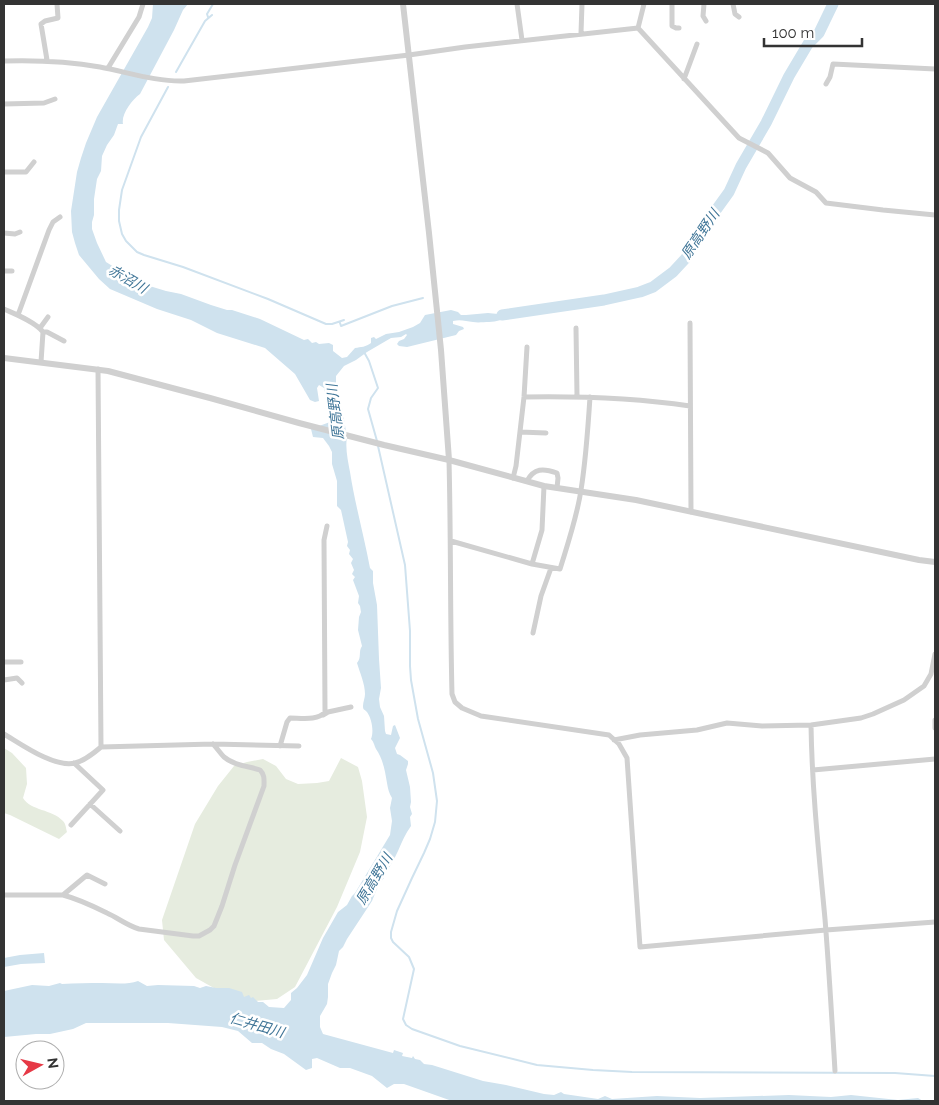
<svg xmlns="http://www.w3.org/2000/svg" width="939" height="1105" font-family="Raleway,'Noto Sans JP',sans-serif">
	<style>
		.green { fill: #e6ecdf }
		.water { fill: #cfe2ee }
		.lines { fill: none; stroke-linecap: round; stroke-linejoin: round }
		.stream { stroke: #cfe2ee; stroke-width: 2 }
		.river { stroke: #cfe2ee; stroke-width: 11 }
		.minor { stroke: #d0d0d0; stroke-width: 5 }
		.tertiary { stroke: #d0d0d0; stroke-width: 6 }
		.labels { text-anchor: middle; stroke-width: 5; stroke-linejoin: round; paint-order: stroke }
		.water-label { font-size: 14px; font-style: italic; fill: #3f7597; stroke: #fff }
	</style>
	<rect width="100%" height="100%" fill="#fff"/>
	<path class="green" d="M4,748L12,753L26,768L27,784L23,798C31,811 52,809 63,821C66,824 66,829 67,832L59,839L10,815L4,813Z
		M341,758L358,767L362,781L367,817L360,852L337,907L295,987L277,999L255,1001L230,997L196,978L164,940L162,920L195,824L218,786L234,766L247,762L263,759L276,766L286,779L298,784L317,783L329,781Z"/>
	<path class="water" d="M153,4H188L183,10L174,30L140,94C132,100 121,114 123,124H118L114,135L107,145L102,156L101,171L97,179L94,199V215L92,222V229L97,243L106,262L114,267L121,274L128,277L134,283L143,284L166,291L181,294L211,305L227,310H232L260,319L304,340L308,339L312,343L316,342L319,344L329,343L333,345V351L342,358L347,357L355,348C361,347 366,347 371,343V338L374,337L376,339L386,334L399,332L413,327L420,323L425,315L451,310L458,312L461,315H466L488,313L498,314H504L524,310C513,315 502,321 489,322C484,322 478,323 473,322C466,321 460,319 453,321V324L463,327L464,329L459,331L456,335L407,347L399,346L397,344L399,341L404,339L407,335L406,334L401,337L391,338L367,352L356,360L344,366L336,376V393L342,408L347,437C345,448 348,461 350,472C355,504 364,536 370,568L373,571V583L377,605L379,659L381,688L379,699L380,707L384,716L385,731L386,734L391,735L393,726L395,725L400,738L395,748L397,754L400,755L408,761V764L406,770L410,787L411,802L410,807L412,814L410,817L411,826C400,841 397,860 384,874V878L379,884L372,901L347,939L343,947L339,951L336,965L332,973L328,984V997L327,1004L320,1016V1027L323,1034L393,1053L394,1050L403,1053L402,1056L412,1058L413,1056L415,1059L420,1060L424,1064L432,1065L483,1081L506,1085L544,1094L554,1095L561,1092L564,1094L598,1099L605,1096L612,1099L657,1096L700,1098L789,1095L831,1097L851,1095L898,1100L918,1098L923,1101H452L404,1084H394L387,1088L372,1076L350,1068H340L317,1058L312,1059V1068L306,1070L284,1054L271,1049L262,1043H252L238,1031L222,1027L168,1023H86L73,1029L50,1034H36L4,1037V991L32,985L49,986L60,983L62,984C75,983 89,983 102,983C114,983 127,985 138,981L147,986L158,985L194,986L200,988L206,986L216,988H229L242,992L244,997L249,995L251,998L253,997L258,1002H263L269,1007L284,1008L291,1000V993L297,988L307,975L323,938L338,912L347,905L352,896L355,893L390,835L392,821L390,808L392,798C389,793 388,789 387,783C385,771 383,759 376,749C374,745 374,742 371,739C374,732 372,719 367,712C364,709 363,710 363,706C363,702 365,698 365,694C365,684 360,673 357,663C362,657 358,652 362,646L358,630L359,617L361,612L360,606L358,603L359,596L353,580L355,577L352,574L354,570L351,563L353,559L349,554L350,550L347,546L348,542L341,510L337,506V481L332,464V452L329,446L323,438L313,437L311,429L330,422V417L324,388L319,385L317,388L319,401L315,402L310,400L295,374L265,348L217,333L191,320L157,309L110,289L99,279L79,255L75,243L72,232L71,211L77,172L81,158L86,143L97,117L148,27L152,18Z
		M44,953L45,963L21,964L4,967V958L20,955Z"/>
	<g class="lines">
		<path class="stream" d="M208,17L207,14L213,4
			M176,72L205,21L212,15
			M168,87L141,137L122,190L119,210V221L122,234L126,241L137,252L144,255L183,267L268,299L326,324H332L344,320
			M340,323L341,326L392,306L423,298
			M364,352L369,361L378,388L371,398L368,409L377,441
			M378,446L405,565L410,631V666L411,680L418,719L433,773L437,801L435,822L430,839L424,853L412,878L397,911L391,932V938L393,942L409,957L414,969L403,1019L406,1025L412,1029L460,1046L537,1065L593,1070L632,1072L895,1073L935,1076"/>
		<path class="river" d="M502,315L604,300L640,292L653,287L673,272L686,258L698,235L729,192L741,166L766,123L789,76L808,44L819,33L833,4"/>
		<path class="minor" d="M517,4L522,40
			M644,4L638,28L739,138L768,153L790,178L816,192L826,203L883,210L935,215
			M672,4V26L676,28H679
			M704,4L703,16L706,21
			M733,4L735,14L739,17
			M581,33L582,4
			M47,60L41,24L45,21L58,18L57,4
			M4,61C38,60 66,61 100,67C127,72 157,82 184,81L409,55L465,47L638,28
			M108,68L139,17L143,4
			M684,79L697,44
			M826,84L830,77L833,64L935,69
			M4,104L44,103L55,99
			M4,172H26L34,162
			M4,233L15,234L20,232
			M4,271H12
			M4,309C15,314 36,322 43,332L41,362
			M18,315L49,230L53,222L60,217
			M690,323L691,512
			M40,328L48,317
			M576,328L577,396
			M43,332H47L64,341
			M98,369L101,747L213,744L299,746
			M524,397C580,396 635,398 690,406
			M520,432L546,433
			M449,460C451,538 450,616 452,694L455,702L462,708L481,716L609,735L619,744L627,758L640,947L826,930L935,922
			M513,478L516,466L524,397L527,347
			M527,481C534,468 543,468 557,473L558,478L557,488
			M451,541L532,564L560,569C568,543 577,517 581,490C586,459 588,428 590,397
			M532,564L542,530L544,486
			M533,633L541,596L551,568
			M4,662H21
			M4,680L17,678L22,683
			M323,715L328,712L351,707
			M935,720V728
			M811,725C812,790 819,855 825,919C829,969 832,1020 835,1071
			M4,734C21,744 54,768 75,763C84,761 94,753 101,747
			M614,740L640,735L697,730L727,723L762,726L811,725L861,718L873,714L904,700L924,686L931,674L935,654
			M280,746L287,722L290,718C301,718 318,721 325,712L324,540L327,526
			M813,770L935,759
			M90,804L120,831
			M71,825L103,790L74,763
			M4,895H63L87,875L105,884
			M63,895C78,899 93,906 107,913C118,918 128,926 139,929L193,936H199L210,930L214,926L222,906L235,865L264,786C264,780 265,775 260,770C248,766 235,766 224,757C220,753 217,748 213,744"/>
		<path class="tertiary" d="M403,4L429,233L441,350L449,460
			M4,358L108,371L210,398L299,423L384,445L449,460L544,486L636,500L919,560L935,562"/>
	</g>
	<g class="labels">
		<g class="water-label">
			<text transform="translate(700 234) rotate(-56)" y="5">原高野川</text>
			<text transform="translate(128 279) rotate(30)" y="5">赤沼川</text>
			<text transform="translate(335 412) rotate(-97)" y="5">原高野川</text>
			<text transform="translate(374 879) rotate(-59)" y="5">原高野川</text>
			<text transform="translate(257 1025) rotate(16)" y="5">仁井田川</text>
		</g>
	</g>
	<rect width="939" height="1105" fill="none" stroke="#333333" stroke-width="10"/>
	<g transform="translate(40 1065) rotate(82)"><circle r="24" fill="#ffffff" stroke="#adadad"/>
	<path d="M0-4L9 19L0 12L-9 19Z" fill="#e63946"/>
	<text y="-8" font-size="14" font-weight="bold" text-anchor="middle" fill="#333333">N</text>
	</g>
	<path d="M764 38v8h98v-8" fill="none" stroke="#333333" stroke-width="2.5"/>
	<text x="772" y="38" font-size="15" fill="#333333" stroke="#ffffff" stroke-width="4" paint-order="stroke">100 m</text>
</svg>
